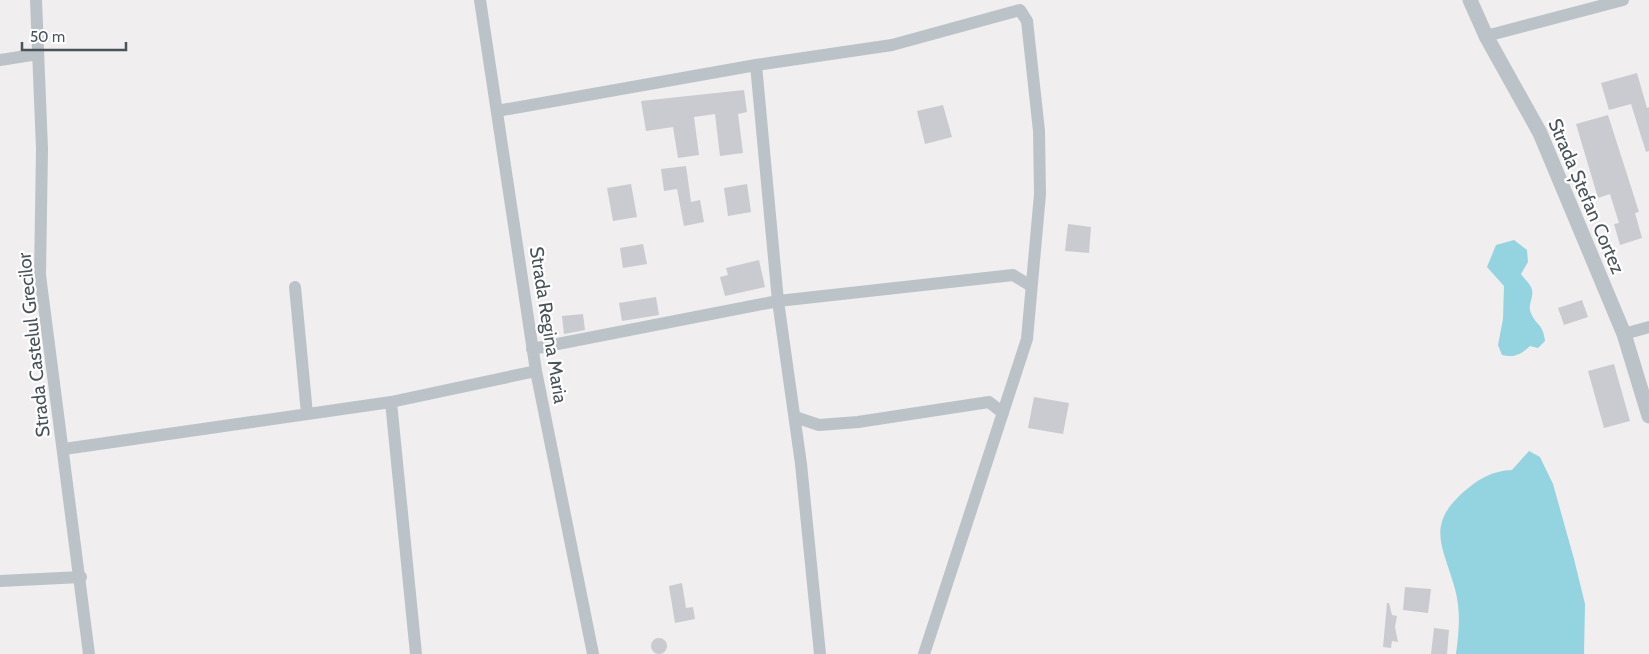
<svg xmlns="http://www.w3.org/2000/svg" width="1649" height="654" font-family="Cabin,sans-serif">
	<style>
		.water { fill: #94d3e0 }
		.building { fill: #c9cbd0 }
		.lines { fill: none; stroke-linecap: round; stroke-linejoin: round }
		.minor { stroke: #bbc3c9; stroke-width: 12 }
		.tertiary { stroke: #bbc3c9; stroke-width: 15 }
		.labels { text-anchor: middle; stroke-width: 4.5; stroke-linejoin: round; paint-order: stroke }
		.street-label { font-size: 19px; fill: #485259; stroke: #fff }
	</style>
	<rect width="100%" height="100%" fill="#f0eeee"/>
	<path class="water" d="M1514,240L1527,250L1528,262L1521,274C1524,279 1531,284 1532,290C1534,298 1527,305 1531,313C1536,326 1543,323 1545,341L1538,348L1530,346C1521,354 1515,358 1502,355L1498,345L1503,319L1504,286L1487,267L1496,245Z
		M1529,451L1540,457L1553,484L1574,559L1585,604L1584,654H1456C1459,632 1461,611 1455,589C1443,545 1424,525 1467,489C1482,477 1493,471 1512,470Z"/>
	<path class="building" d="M1637,73L1647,108L1649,107V151L1646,152L1631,104L1609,110L1601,83Z
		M744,90L747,112L738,114L743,153L720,156L715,114L694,117L699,155L678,158L673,127L646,131L641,101Z
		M943,105L952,137L925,144L917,111Z
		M1608,115L1639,212L1635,213L1642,238L1620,245L1614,224L1619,223L1610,194L1598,198L1576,124Z
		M686,166L691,202L700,200L704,222L684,226L677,189L664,191L661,169Z
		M631,184L637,217L613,221L607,188Z
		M747,184L751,212L728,216L724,188Z
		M1068,224L1091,227L1089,253L1065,251Z
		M643,244L647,264L623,268L620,248Z
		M759,260L765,287L725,296L720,277L728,275L726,268Z
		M656,297L659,315L622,321L619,303Z
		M1582,300L1588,317L1564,325L1558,308Z
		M583,314L585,330L564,334L562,316Z
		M1614,364L1630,421L1604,428L1588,371Z
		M1034,397L1069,403L1063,434L1028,428Z
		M682,583L686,608L693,607L695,619L675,623L669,586Z
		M1405,587L1431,589L1428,613L1403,610Z
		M1387,603H1389L1392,615L1397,616L1395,627L1398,642L1392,641L1391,648L1383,647Z
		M1434,628L1449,630L1447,654H1431Z
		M651 646a8 8 0 1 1 16 0a8 8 0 1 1-16 0Z"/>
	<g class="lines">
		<path class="minor" d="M36,0L42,149L40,275L89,654
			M480,0L536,371L593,654
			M1486,36L1623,0
			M0,60L38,54
			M756,65L778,301L801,464L820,654
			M497,111L756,65L892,45L1020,10L1027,21L1039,131L1040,194L1027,339L924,654
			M295,287L307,414
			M1624,334L1649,327
			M532,349L778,301L1013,275L1031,286
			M795,417L819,425L858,422L989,402L1003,413
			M64,449L391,402
			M0,581L81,577
			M416,654L391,402L536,371"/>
		<path class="tertiary" d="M1470,0L1486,36L1540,133L1624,334L1649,416"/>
	</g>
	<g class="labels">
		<g class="street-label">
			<text transform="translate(1587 196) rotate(67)" y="7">Strada Ștefan Cortez</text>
			<text transform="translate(549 325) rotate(81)" y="7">Strada Regina Maria</text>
			<text transform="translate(33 345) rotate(-96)" y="7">Strada Castelul Grecilor</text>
		</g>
	</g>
	<path d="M22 42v8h104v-8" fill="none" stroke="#485259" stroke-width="2.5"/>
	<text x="30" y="42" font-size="15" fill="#485259" stroke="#ffffff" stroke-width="4" paint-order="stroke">50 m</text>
</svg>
